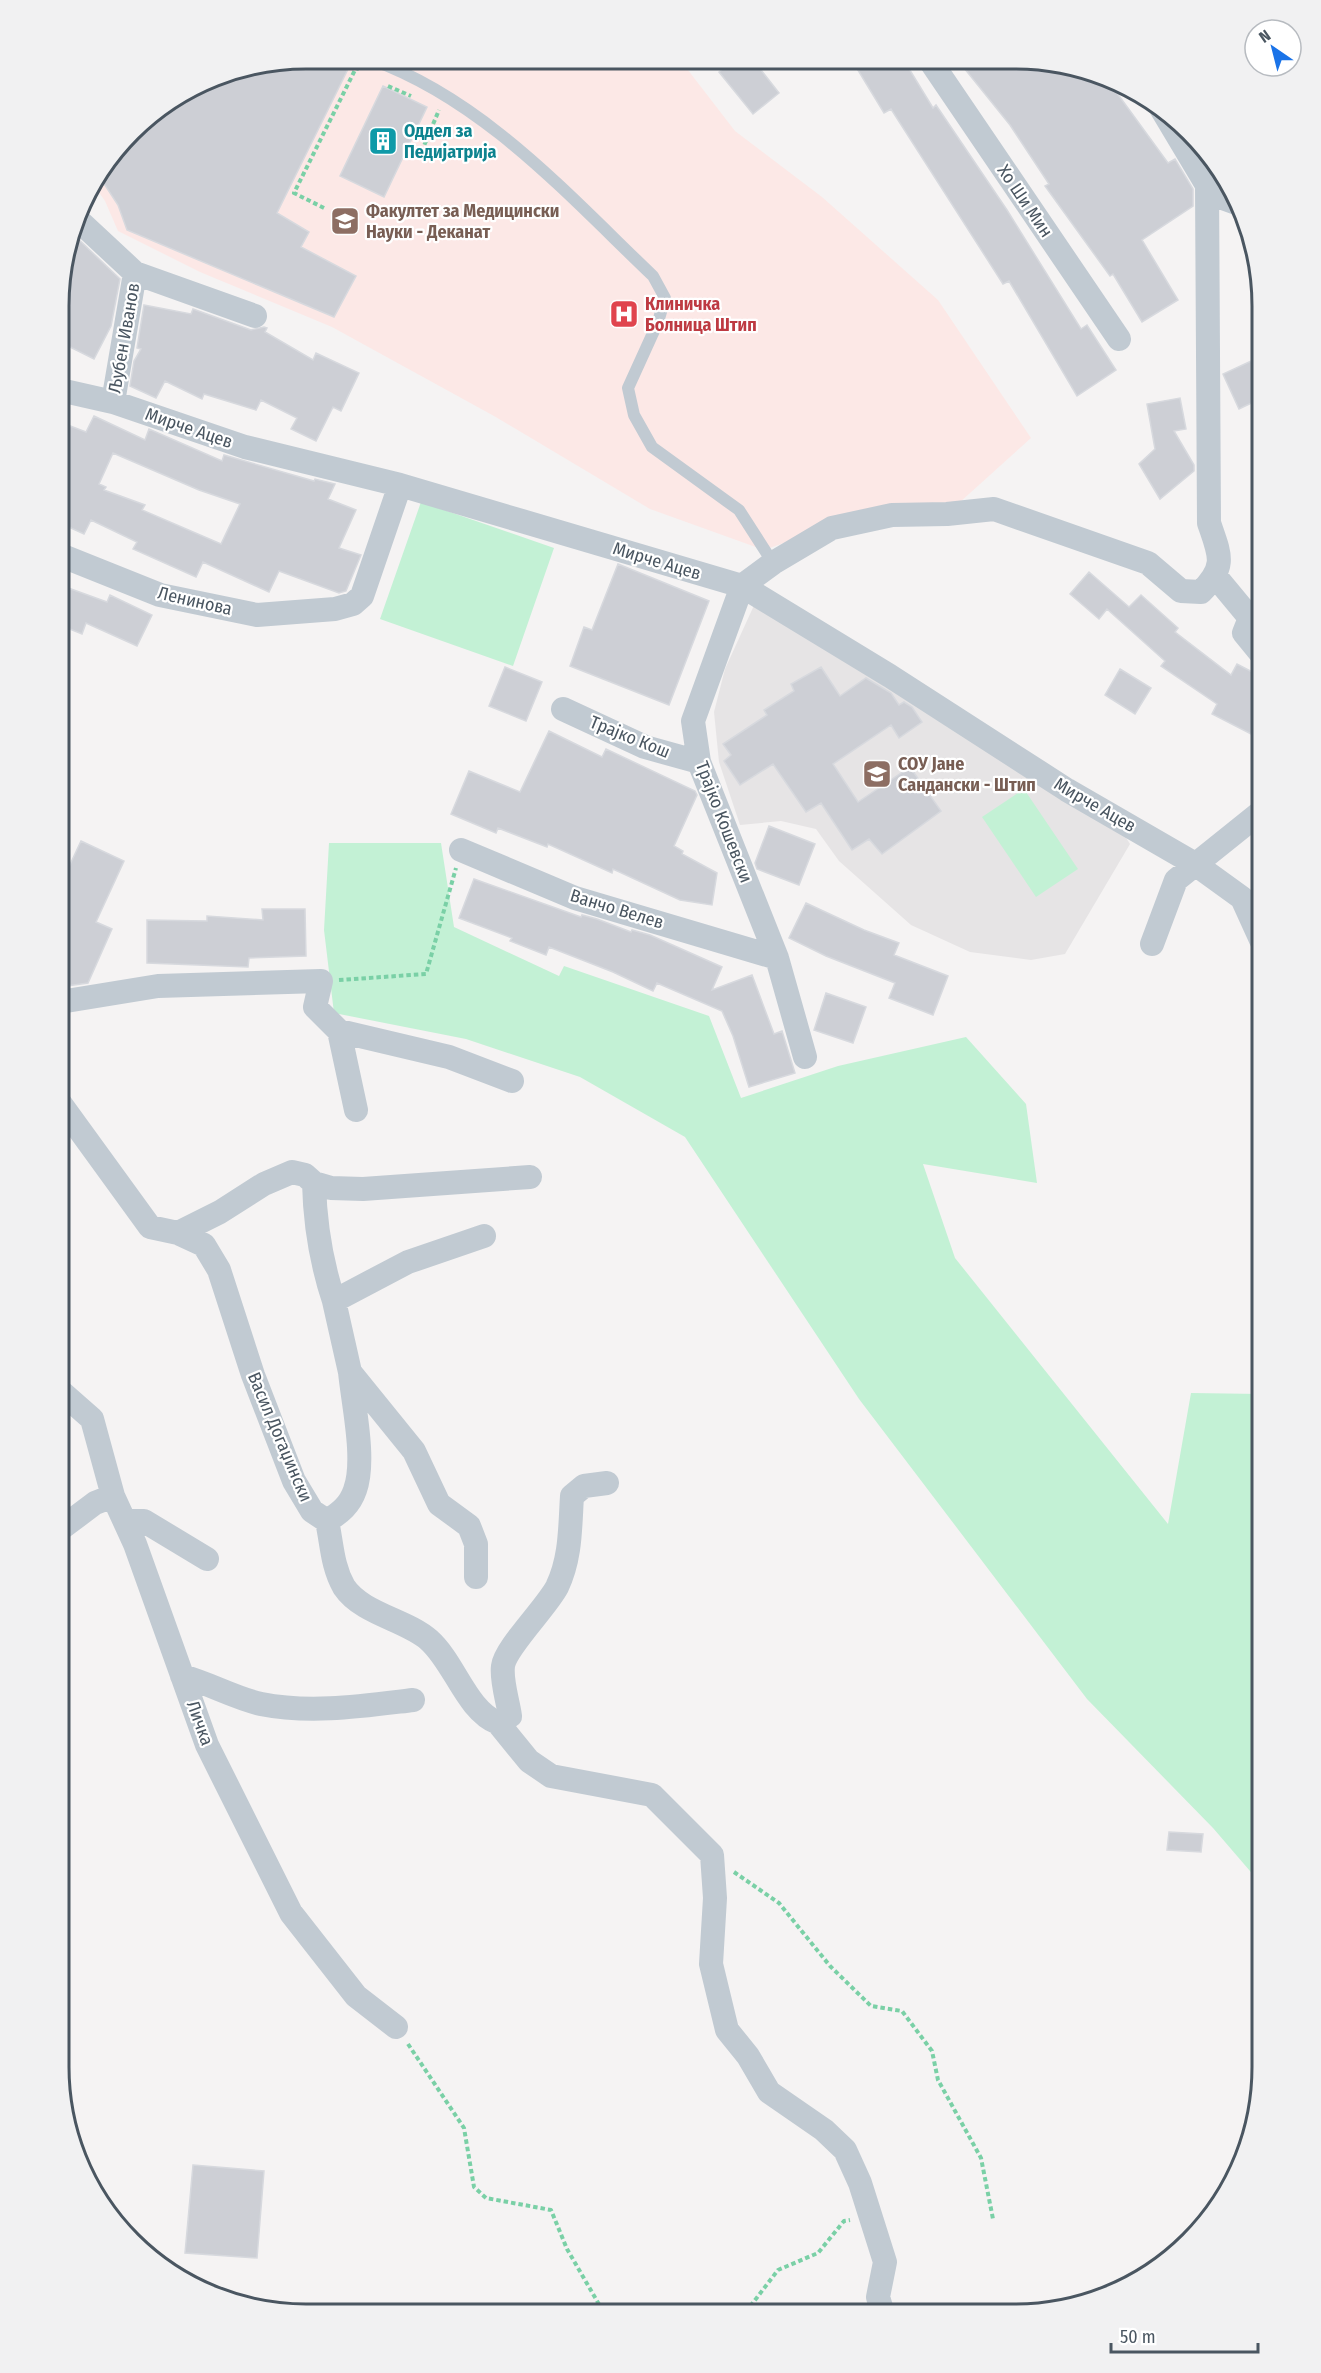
<svg xmlns="http://www.w3.org/2000/svg" width="1321" height="2373" font-family="'Fira Sans Condensed',sans-serif">
	<style>
		.education { fill: #e6e4e5 }
		.medical { fill: #fce8e6 }
		.green { fill: #c3f1d5 }
		.building { fill: #cdcfd5; stroke: #d7d9de; stroke-width: 1.5; fill-rule: evenodd }
		.lines { fill: none; stroke-linecap: round; stroke-linejoin: round }
		.path { stroke: #7ad0a6; stroke-width: 4; stroke-dasharray: 4.5 3; stroke-linecap: butt }
		.service { stroke: #c1cad2; stroke-width: 12 }
		.minor { stroke: #c1cad2; stroke-width: 24 }
		.labels { text-anchor: middle; stroke-width: 4.5; stroke-linejoin: round; paint-order: stroke }
		.culture-label { font-size: 18px; font-weight: bold; fill: #0d838f; stroke: #fff; text-anchor: start }
		.street-label { font-size: 18px; fill: #4a5661; stroke: #fff }
		.education-label { font-size: 18px; font-weight: bold; fill: #785e54; stroke: #fff; text-anchor: start }
		.health-label { font-size: 18px; font-weight: bold; fill: #be3a42; stroke: #fff; text-anchor: start }
		.rim { fill: none; stroke: #4a5661; stroke-width: 3 }
	</style>
	<rect width="100%" height="100%" fill="#f5f3f3"/>
	<path class="education" d="M756,601L1120,828L1130,844L1065,954L1031,960L970,952L911,925L839,861L816,829L781,821L740,825L719,762L714,712L725,669Z"/>
	<path class="medical" d="M306,59L681,61L735,131L822,197L938,300L1031,438L959,503L885,507L764,550L650,509L494,416L332,327L200,272L118,231L105,201L93,184L142,120Z"/>
	<path class="green" d="M421,502L554,548L513,666L380,619Z
		M1024,789L1078,869L1036,897L982,817Z
		M329,843H441L454,927L559,976L564,966L709,1016L741,1098L838,1066L966,1037L1026,1104L1037,1183L923,1164L955,1258L1168,1524L1191,1393L1262,1394V1885L1213,1828L1087,1699L859,1399L685,1137L580,1077L466,1039L334,1013L324,930Z"/>
	<path class="building" d="M306,58L353,59L277,213L309,232L301,247L356,276L334,317L127,230L118,205L99,176L142,120L211,77Z
		M732,61H754L779,93L753,114L719,72Z
		M853,62H905L933,108L936,105L1007,210L1081,329L1087,325L1116,370L1077,396L1009,281L1003,284L891,109L884,113Z
		M960,63H1063L1106,78L1168,163L1175,159L1193,189V206L1142,240L1178,300L1142,322L1113,274L1110,276L1045,186L1049,184L1010,125Z
		M383,86L427,107L384,197L340,176Z
		M73,234L120,279L111,326L94,359L60,342L61,274Z
		M144,305L191,314L193,309L251,330L264,327L267,328L265,332L313,360L316,353L359,373L341,411L333,407L316,441L291,429L297,418L261,400L256,410L204,394L202,399L165,381L156,398L130,386L134,361L141,349L137,348Z
		M1262,356V398L1239,409L1223,374Z
		M1180,398L1186,429L1174,431L1194,465V471L1160,499L1139,464L1155,449L1147,404Z
		M94,416L145,440L149,429L222,461L224,455L314,481L315,479L335,484L328,499L356,510L339,548L361,555L346,591L339,593L279,571L269,592L203,562L196,577L133,549L137,542L91,520L84,534L60,523V422L86,432ZM113,453L199,490L240,504L221,544L142,510L145,505L104,490L106,487L99,484Z
		M618,564L709,601L669,705L570,666L584,627L592,630Z
		M1089,572L1129,607L1141,595L1178,628L1175,632L1231,675L1237,664L1262,677V716L1253,735L1212,714L1217,704L1161,666L1165,661L1107,609L1099,619L1070,594Z
		M60,585L107,602L110,595L152,615L137,646L86,623L82,634L60,625Z
		M505,667L542,682L526,721L489,706Z
		M821,667L840,696L866,678L891,693L899,705L904,702L912,707L922,722L899,738L891,725L833,764L858,802L910,767L941,811L882,854L869,839L852,850L821,803L806,812L773,764L740,785L724,761L731,755L723,744L767,715L764,710L794,691L791,684Z
		M1120,669L1151,688L1135,714L1105,695Z
		M549,731L602,757L606,749L695,791L697,795L674,846L683,851L682,854L717,873L712,905L680,900L613,869L612,873L548,844L547,847L498,828L496,833L451,814L469,771L520,792Z
		M769,826L815,844L799,885L757,869L755,863Z
		M81,841L124,861L96,922L112,929L88,983L67,986L60,983V886Z
		M474,879L581,917L582,915L597,919L631,932L632,930L650,935L722,967L712,990L752,975L774,1034L782,1031L795,1073L749,1087L733,1036L722,1011L657,983L653,991L613,972L549,947L546,955L510,941L512,938L459,918Z
		M806,903L864,930L899,943L894,955L948,976L933,1015L889,998L895,983L826,956L789,938Z
		M262,909H305L306,956L249,958L248,967L147,963V920L207,921V916L263,920Z
		M826,993L866,1007L853,1043L814,1030Z
		M1169,1832L1203,1834L1201,1852L1167,1850Z
		M193,2165L264,2171L257,2258L185,2253Z"/>
	<g class="lines">
		<path class="path" d="M388,86L411,96
			M408,149L421,153L439,110
			M324,208L294,193L356,68L359,69
			M339,980L426,974L456,868
			M734,1872L779,1903L830,1966L871,2006L902,2011L932,2051L938,2080L981,2158L993,2219
			M408,2044L464,2128L474,2187L486,2198L551,2210L567,2249L604,2313
			M750,2314L752,2304L778,2270L818,2253L844,2221L850,2220"/>
		<path class="service" d="M370,59C483,99 568,195 653,276L665,298L658,322L628,388L634,415L652,447L739,510L773,563"/>
		<path class="minor" d="M931,62L1119,339
			M1161,108L1207,185L1217,196L1239,204
			M77,219L135,273L255,316
			M60,390L113,402L245,447L400,485L742,586L890,676L1067,790L1195,864L1242,898L1262,942
			M113,402L135,273
			M60,555L160,595L257,615L335,609L353,604L362,596L400,485
			M1216,577L1250,618L1262,624
			M1250,618L1244,633L1262,655
			M563,709L645,747L699,762
			M461,850L575,898L777,958
			M1152,944L1176,880L1262,811
			M60,1002L158,986L321,981L315,1007L339,1031L449,1057L512,1081
			M339,1031L356,1110
			M805,1057L777,958L699,762L693,721L742,586L773,563L832,528L892,515L947,514L994,509L1148,563L1181,591L1201,592C1227,566 1220,555 1209,523L1207,185L1215,161
			M60,1103L150,1227L178,1233L220,1212L264,1184L292,1172L305,1175L314,1183L331,1188L363,1189L530,1177
			M314,1183C315,1225 321,1262 334,1301L408,1262L484,1236
			M178,1233L204,1245L219,1270L253,1375L294,1481L312,1511L327,1521C332,1544 332,1566 344,1587C362,1614 407,1620 429,1640C455,1663 466,1710 498,1723
			M334,1301L350,1372L414,1451L439,1504L469,1526L476,1544V1577
			M59,1390L92,1419L113,1496L135,1544L207,1745L291,1913L356,1996L396,2027
			M607,1483L584,1486L572,1496C570,1527 571,1558 557,1587C546,1608 505,1648 503,1666C501,1681 508,1701 510,1716L498,1723L529,1761L551,1776L652,1795L712,1855L715,1898L711,1964L727,2030L748,2056L769,2092L824,2130L845,2150L860,2183L885,2262L878,2297L883,2314
			M125,1521H144L207,1559
			M327,1521C340,1513 350,1505 355,1490C366,1460 353,1404 350,1372
			M59,1530L95,1503L113,1496
			M182,1676C209,1683 234,1698 261,1704C311,1714 363,1706 413,1700"/>
	</g>
	<defs>
		<g id="building-square" transform="scale(1.5)"><rect x="-9" y="-9" width="18" height="18" rx="4" fill="#0f9aa8" stroke="#fff"/><path d="M-4-6H4V6H1V3H-1V6H-4ZM-2.5-4.3h1.7v1.8h-1.7ZM.8-4.3h1.7v1.8H.8ZM-2.5-1h1.7V.8h-1.7ZM.8-1h1.7V.8H.8Z" fill="#fff"/></g>
		<g id="university-square" transform="scale(1.5)"><rect x="-9" y="-9" width="18" height="18" rx="4" fill="#8d6e63" stroke="#fff"/><path d="M0-5L7-2L0 1L-7-2ZM-4 1L0 2.5L4 1V4Q0 6-4 4Z" fill="#fff"/></g>
		<g id="hospital-square" transform="scale(1.5)"><rect x="-9" y="-9" width="18" height="18" rx="4" fill="#e0444e" stroke="#fff"/><path d="M-5-5h3v3.5h4V-5h3V5h-3V1.5h-4V5h-3Z" fill="#fff"/></g>
		<g id="school-square" transform="scale(1.5)"><rect x="-9" y="-9" width="18" height="18" rx="4" fill="#8d6e63" stroke="#fff"/><path d="M0-5L7-2L0 1L-7-2ZM-4 1L0 2.5L4 1V4Q0 6-4 4Z" fill="#fff"/></g>
	</defs>
	<g fill-rule="evenodd">
		<use href="#building-square" x="383" y="141"/>
		<use href="#university-square" x="345" y="221"/>
		<use href="#hospital-square" x="624" y="314"/>
		<use href="#school-square" x="877" y="774"/>
	</g>
	<g class="labels">
		<g class="culture-label">
			<text x="404" y="137">Оддел за<tspan x="404" dy="21">Педијатрија</tspan></text>
		</g>
		<g class="street-label">
			<text transform="translate(1025 201) rotate(56)" y="6">Хо Ши Мин</text>
			<text transform="translate(124 338) rotate(-80)" y="6">Љубен Иванов</text>
			<text transform="translate(189 428) rotate(19)" y="6">Мирче Ацев</text>
			<text transform="translate(657 561) rotate(17)" y="6">Мирче Ацев</text>
			<text transform="translate(195 601) rotate(13)" y="6">Ленинова</text>
			<text transform="translate(630 737) rotate(22)" y="6">Трајко Кош</text>
			<text transform="translate(1095 805) rotate(30)" y="6">Мирче Ацев</text>
			<text transform="translate(724 822) rotate(69)" y="6">Трајко Кошевски</text>
			<text transform="translate(617 909) rotate(17)" y="6">Ванчо Велев</text>
			<text transform="translate(280 1437) rotate(67)" y="6">Васил Догаџински</text>
			<text transform="translate(200 1723) rotate(70)" y="6">Личка</text>
		</g>
		<g class="education-label">
			<text x="366" y="217">Факултет за Медицински<tspan x="366" dy="21">Науки - Деканат</tspan></text>
			<text x="898" y="770">СОУ Јане<tspan x="898" dy="21">Сандански - Штип</tspan></text>
		</g>
		<g class="health-label">
			<text x="645" y="310">Клиничка<tspan x="645" dy="21">Болница Штип</tspan></text>
		</g>
	</g>
	<path d="M0 0H1321V2373H0ZM306 69H1015A237 237 0 0 1 1252 306V2067A237 237 0 0 1 1015 2304H306A237 237 0 0 1 69 2067V306A237 237 0 0 1 306 69Z" fill="#f1f1f2" fill-rule="evenodd"/>
	<path class="rim" d="M306 69H1015A237 237 0 0 1 1252 306V2067A237 237 0 0 1 1015 2304H306A237 237 0 0 1 69 2067V306A237 237 0 0 1 306 69Z"/>
	<g transform="translate(1273 48) rotate(325)"><circle r="28" fill="#ffffff" stroke="#b7bbc0" stroke-width="1.5"/>
	<path d="M0-4.5L10 22L0 15L-10 22Z" fill="#1a73e8"/>
	<text y="-9" font-size="16" font-weight="bold" text-anchor="middle" fill="#4a5661">N</text>
	</g>
	<path d="M1111 2343v9h147v-9" fill="none" stroke="#4a5661" stroke-width="3"/>
	<text x="1120" y="2343" font-size="18" fill="#4a5661" stroke="#ffffff" stroke-width="4.5" paint-order="stroke">50 m</text>
</svg>
